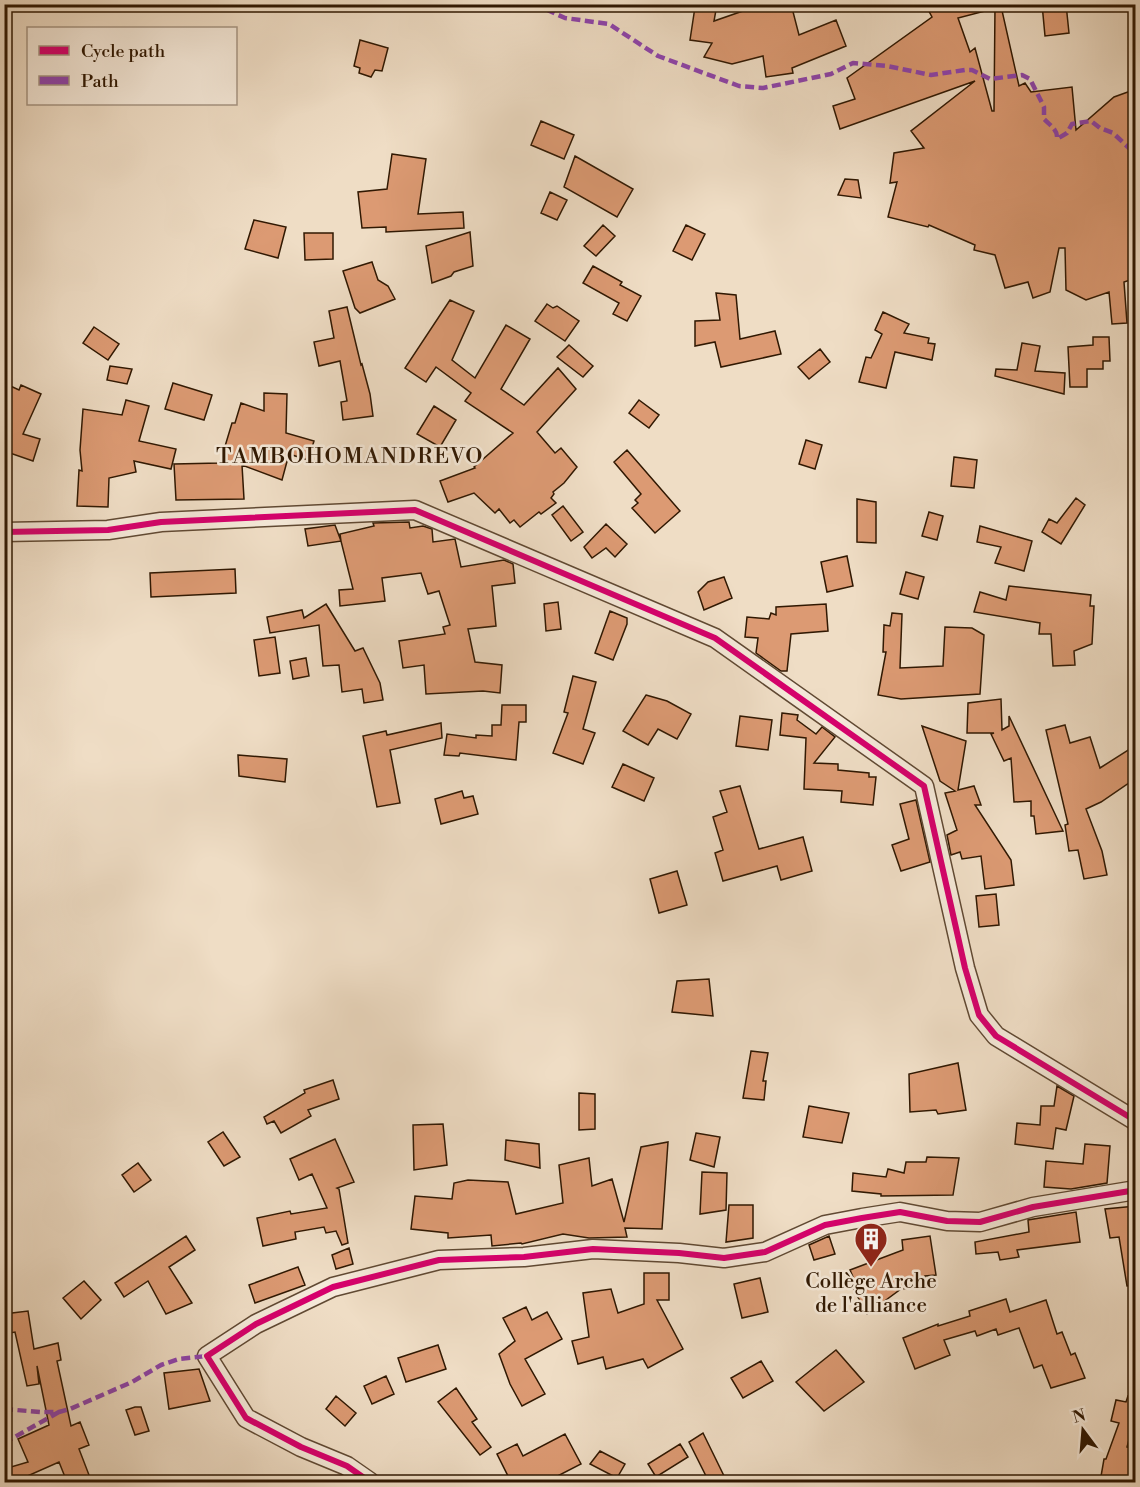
<svg xmlns="http://www.w3.org/2000/svg" width="1140" height="1487" font-family="'Libre Bodoni',serif">
	<style>
		.building { fill: #dc9a73; stroke: #301802; stroke-width: 1.5 }
		.lines { fill: none; stroke-linecap: round; stroke-linejoin: round }
		.minor-casing { stroke: #604933; stroke-width: 21 }
		.minor { stroke: #f5e9d9; stroke-width: 18 }
		.quiet { stroke: #8e44ad; stroke-width: 4.5; stroke-dasharray: 9 4.5; stroke-linecap: butt }
		.cycleway-casing { stroke: #f5e9d9; stroke-width: 10 }
		.cycleway { stroke: #d6006c; stroke-width: 6 }
		.labels { text-anchor: middle; stroke-width: 5; stroke-linejoin: round; paint-order: stroke }
		.poi-label { font-size: 21px; fill: #301802; stroke: #f5e9d9 }
		.neighbourhood-label { font-size: 22px; letter-spacing: 1.5px; fill: #301802; stroke: #f5e9d9 }
	</style>
	<rect width="100%" height="100%" fill="#efddc5"/>
	<filter id="stains"><feTurbulence type="fractalNoise" baseFrequency=".00333" numOctaves="4"/><feColorMatrix values="0 0 0 0 .2 0 0 0 0 .09 0 0 0 0 .02 0 0 0 .5 -.17"/></filter>
	<radialGradient id="worn" r=".72"><stop offset=".6" stop-color="#630" stop-opacity="0"/><stop offset="1" stop-color="#630" stop-opacity=".3"/></radialGradient>
	<path class="building" d="M763,4H791L799,35L836,20L846,46L792,68L793,73L766,77L763,56L732,64L704,57L712,43L690,40L695,7L716,10L714,21Z
		M925,4H988L989,10L958,18L970,52L975,48L992,111H994L995,7L1001,6L1019,86L1025,83L1031,92L1072,87L1076,130L1114,97L1136,89V249L1133,257L1136,264V278L1124,282L1127,323L1112,324L1109,292L1086,300L1066,290L1065,248H1059L1050,292L1033,298L1028,282L1005,288L995,255L974,250L975,245L929,225L928,227L888,217L897,182L890,183L894,153L924,148L911,131L975,81L840,129L833,106L855,99L847,78L932,17Z
		M1042,4H1066L1069,33L1045,36Z
		M360,40L388,48L382,71L375,70L371,77L359,73L360,68L354,66Z
		M541,121L574,135L564,159L531,145Z
		M392,154L426,159L418,214L463,212L464,228L386,232V227L362,228L358,192L387,189Z
		M575,156L633,189L617,217L564,187Z
		M845,179L858,180L861,198L838,195Z
		M550,192L567,200L557,220L541,213Z
		M254,220L286,227L278,258L245,249Z
		M603,225L615,236L596,256L584,246Z
		M686,225L705,234L692,260L673,251Z
		M470,232L473,266L454,272L451,276L432,283L426,246Z
		M304,233H333V259L305,260Z
		M372,262L378,280L388,286L395,299L360,313L355,308L343,271Z
		M593,266L622,282L620,285L641,296L627,321L613,314L619,303L583,283Z
		M716,293L736,295L740,339L775,331L781,354L721,367L715,342L695,346V321L720,320Z
		M450,300L474,311L452,360L475,378L506,325L530,339L501,389L524,405L558,368L576,389L537,432L555,453L561,448L577,467L564,483L553,492L554,494L551,498L556,503L541,514L539,512L520,527L514,520L510,523L499,509L495,513L474,493L448,502L440,481L475,468L474,467L513,433L465,401L471,393L436,367L426,382L405,368Z
		M547,304L553,308L557,306L579,321L565,341L535,321Z
		M347,307L361,365L362,364L370,394L373,416L343,420L341,402L347,401L340,361L319,366L314,342L334,338L329,311Z
		M883,312L909,324L904,333L929,338L928,343L935,344L932,360L895,352L886,388L859,382L866,357L871,358L882,334L875,330Z
		M94,327L119,344L108,360L83,343Z
		M1093,337H1109L1110,361H1103V369H1087V387H1070L1068,347L1093,345Z
		M1022,343L1040,346L1035,371L1065,373L1064,394L995,376L996,369L1017,370Z
		M569,345L593,366L583,377L557,357Z
		M820,349L830,362L809,379L798,367Z
		M110,366L132,369L127,384L107,380Z
		M4,383L19,390L21,385L41,394L23,434L40,439L33,461L4,451Z
		M173,383L212,395L204,420L165,409Z
		M264,393L287,394L286,433L314,441L308,460L289,454L282,480L242,465L244,499L176,500L174,464L220,463L232,423H235L241,403L264,411Z
		M126,400L149,406L139,441L176,449L171,469L134,461L136,472L109,478L108,507L77,506L79,470L82,471L80,450L83,409L122,415Z
		M639,400L659,415L649,428L629,413Z
		M434,406L456,420L440,447L417,434Z
		M806,440L822,445L815,469L799,464Z
		M627,450L680,511L655,533L632,508L638,503L635,500L641,494L614,462Z
		M954,457L977,460L974,488L951,486Z
		M1076,498L1085,505L1061,544L1042,532L1049,519L1057,523Z
		M857,499L876,502V543L857,542Z
		M563,506L583,532L571,541L552,515Z
		M929,512L943,516L937,540L922,536Z
		M409,522L410,528L423,526L432,529L433,542L455,539L461,567L504,560L513,564L515,583L492,586L496,626L468,629L475,662L502,665L500,693L483,691L426,694L424,665L403,668L399,641L445,634L443,627L450,625L439,591L428,594L421,573L382,578L385,601L340,606L339,590L353,589L341,541L308,546L305,529L335,525L341,541L340,534L374,526L373,523Z
		M606,524L627,544L615,557L606,548L592,558L584,547Z
		M980,526L1032,541L1024,571L995,563L1001,547L977,542Z
		M847,556L853,586L827,592L821,562Z
		M235,569L236,593L151,597L150,573Z
		M906,572L924,577L918,599L900,594Z
		M724,577L732,598L704,610L698,592L708,582Z
		M1009,586L1091,595L1090,606H1094L1092,644L1074,651L1075,665L1053,666L1051,634H1039L1040,623L974,612L980,592L1006,600Z
		M558,602L561,629L546,631L544,604Z
		M326,604L355,651L363,648L380,683L383,700L364,703L362,689L342,692L339,665L323,666L319,625L270,633L267,617L302,610L304,618Z
		M826,604L828,631L791,634L787,671H781L756,653L758,638L745,637L747,617L769,619L771,613L776,615V607Z
		M610,611L627,618V624L613,660L595,653Z
		M892,613L902,614L900,668L943,666L945,627L972,628L984,635L980,694L901,699L878,695L886,652H883L884,625L890,626Z
		M275,637L280,673L259,676L254,640Z
		M306,658L309,676L293,679L290,661Z
		M573,676L596,682L583,729L595,733L583,764L553,753L568,713L564,712Z
		M646,695L667,701L691,714L677,739L658,729L648,745L623,731Z
		M1001,699L1002,730L1009,726V716L1063,831L1036,834L1034,816H1031V801L1014,802L1011,758L1004,761L991,734L994,733H967L968,703Z
		M502,705H526V722H519L516,760L460,753L459,756L444,755L447,734L476,738V735L492,736V725H501Z
		M782,713L798,715L797,720L816,734L822,727L835,737L814,763L838,764V770L869,773V777H876L873,805L841,802L842,791L804,789L806,738L780,735Z
		M740,716L772,720L768,750L736,746Z
		M441,723L442,738L390,750L400,803L377,807L363,736L386,731L387,735Z
		M1065,725L1070,743L1090,737L1100,768L1136,745V778L1101,802L1086,809L1102,851L1107,875L1084,879L1078,850L1069,851L1065,825L1068,824L1046,730Z
		M922,726L966,741L958,790L974,786L981,805H975L1011,860L1014,885L985,889L981,856L962,859L960,852L951,855L947,835L957,830L945,793L955,791L940,781Z
		M238,755L287,759L285,782L239,776Z
		M623,764L654,778L644,801L612,787Z
		M740,786L759,849L803,837L812,871L781,880L777,866L723,881L715,853L723,850L713,817L727,812L720,791Z
		M462,791L464,798L473,796L478,814L441,824L435,799Z
		M916,800L930,862L901,871L892,845L909,839L900,804Z
		M677,871L687,905L659,913L650,879Z
		M996,894L999,925L979,927L976,896Z
		M709,979L713,1016L672,1012L677,981Z
		M751,1051L768,1053L763,1081H766L764,1100L743,1098Z
		M958,1063L966,1110L938,1114L936,1110L910,1112L909,1074Z
		M333,1080L339,1099L308,1110L311,1116L281,1133L274,1121L267,1124L264,1117L305,1093L304,1090Z
		M1057,1086L1074,1096L1066,1130L1056,1128L1053,1149L1015,1144L1017,1123L1040,1125L1041,1106H1054Z
		M579,1093L595,1094V1129L579,1130Z
		M809,1106L849,1113L842,1143L803,1137Z
		M443,1124L447,1165L414,1170L413,1125Z
		M223,1132L240,1157L224,1166L208,1142Z
		M696,1133L720,1137L714,1167L690,1160Z
		M335,1139L354,1182L337,1188L339,1189L348,1243L342,1245L336,1231L326,1233L324,1227L295,1232L296,1239L263,1246L257,1218L290,1211L291,1214L327,1208L312,1174L299,1180L290,1159Z
		M506,1140L539,1144L540,1168L505,1160Z
		M668,1142L662,1229L625,1228L627,1237L589,1238L563,1234L522,1244L521,1243L492,1246L491,1235L448,1238V1233L411,1229L415,1196L452,1199L454,1183L468,1180L508,1182L516,1214L563,1203L559,1165L589,1158L592,1186L612,1179L624,1222L641,1147Z
		M1085,1144L1110,1146L1107,1183L1071,1189L1044,1187L1046,1161L1083,1164Z
		M927,1157L959,1158L953,1195L881,1196V1194L852,1191L853,1173L886,1177L888,1169L904,1173L906,1162H926Z
		M138,1163L151,1180L134,1192L122,1175Z
		M702,1172L727,1173L726,1210L700,1214Z
		M729,1205H753V1238L726,1242Z
		M1136,1206V1285L1127,1286L1119,1237L1110,1238L1105,1209Z
		M1076,1212L1080,1242L1017,1250L1019,1257L1000,1260L998,1252L976,1254L975,1242L1029,1232L1028,1220Z
		M186,1236L195,1250L169,1267L192,1303L166,1314L148,1281L124,1297L115,1283Z
		M829,1236L835,1254L814,1260L809,1245Z
		M930,1236L936,1275L925,1276L926,1286L901,1289L867,1314L852,1286L856,1284L850,1270L903,1250L902,1240Z
		M349,1248L353,1264L336,1269L332,1255Z
		M298,1267L305,1285L255,1303L249,1285Z
		M644,1273H669V1300H657L683,1349L648,1368L643,1359L606,1369L603,1357L578,1364L572,1341L589,1337L583,1293L611,1289L618,1313L644,1304Z
		M760,1278L768,1312L742,1318L734,1284Z
		M84,1281L101,1300L81,1319L63,1298Z
		M1006,1299L1010,1312L1046,1300L1057,1334L1062,1332L1071,1355L1075,1353L1085,1378L1051,1388L1042,1365L1034,1368L1019,1328L998,1335L996,1329L977,1336L975,1331L944,1340L950,1355L915,1369L903,1338L938,1324V1326L970,1316L969,1311Z
		M526,1307L532,1320L547,1312L562,1339L525,1359L545,1394L522,1406L510,1384L499,1354L515,1341L503,1318Z
		M28,1311L34,1349L58,1343L61,1360L57,1361L71,1426L80,1422L89,1445L79,1449L89,1475L69,1482H67L59,1462L14,1482H4V1469L28,1462L18,1439L49,1425L37,1366L39,1384L27,1386L15,1332L4,1334V1314Z
		M438,1345L446,1369L406,1382L398,1358Z
		M836,1350L864,1382L824,1411L796,1382Z
		M761,1361L773,1381L743,1398L731,1378Z
		M199,1369L210,1401L169,1409L164,1373Z
		M386,1376L394,1394L372,1404L364,1386Z
		M456,1388L477,1419L472,1422L491,1447L480,1455L438,1402Z
		M336,1396L356,1413L345,1426L326,1409Z
		M1128,1396L1136,1398V1414L1127,1447L1136,1450L1130,1464L1135,1465L1131,1482H1100L1104,1459H1106L1119,1423L1111,1421L1116,1400L1126,1402Z
		M135,1407H141L149,1431L135,1435L126,1410Z
		M703,1433L727,1482H709L689,1442Z
		M565,1434L581,1464L546,1482H511L497,1454L517,1444L523,1456Z
		M680,1444L688,1457L656,1477L648,1464Z
		M600,1451L625,1464L617,1478L590,1464Z"/>
	<g class="lines">
		<g class="minor-casing">
			<path id="minor" d="M4,532L108,530L161,522L415,510L715,638L924,786L965,968L979,1015L996,1036L1136,1121
				M370,1482L347,1466L301,1447L246,1418L207,1356L256,1324L333,1287L439,1260L524,1257L593,1249L679,1253L724,1258L765,1252L825,1225L862,1218L900,1212L947,1221L980,1222L1033,1207L1136,1190"/>
		</g>
		<use href="#minor" class="minor"/>
		<path class="quiet" d="M534,4L565,18L609,24L658,56L739,86L763,88L831,74L853,63L887,66L931,75L965,70H972L990,79L1022,75L1030,79L1044,107V119C1051,126 1058,130 1057,139L1067,133L1072,124L1091,121L1100,128L1113,133L1129,148L1136,144
			M4,1409L40,1412H59L70,1409L132,1382L161,1365L179,1359L207,1356
			M4,1443L59,1412"/>
		<g class="cycleway-casing">
			<path id="cycleway" d="M4,532L108,530L161,522L415,510L715,638L924,786L965,968L979,1015L996,1036L1136,1121
				M370,1482L347,1466L301,1447L246,1418L207,1356L256,1324L333,1287L439,1260L524,1257L593,1249L679,1253L724,1258L765,1252L825,1225L862,1218L900,1212L947,1221L980,1222L1033,1207L1136,1190"/>
		</g>
		<use href="#cycleway" class="cycleway"/>
	</g>
	<defs>
		<g id="building-pin" transform="scale(1.725)"><path d="M0 17L-7.5 6A9.5 9.5 0 1 1 7.5 6Z" fill="#8f2418" stroke="#f5e9d9"/><path d="M-4-6H4V6H1V3H-1V6H-4ZM-2.5-4.3h1.7v1.8h-1.7ZM.8-4.3h1.7v1.8H.8ZM-2.5-1h1.7V.8h-1.7ZM.8-1h1.7V.8H.8Z" fill="#fff"/></g>
	</defs>
	<g fill-rule="evenodd">
		<use href="#building-pin" x="871" y="1239"/>
	</g>
	<g class="labels">
		<g class="poi-label">
			<text x="871" y="1288">Collège Arche<tspan x="871" dy="24">de l'alliance</tspan></text>
		</g>
		<g class="neighbourhood-label">
			<text x="350" y="463">TAMBOHOMANDREVO</text>
		</g>
	</g>
	<rect width="1140" height="1487" fill="none" stroke="#efddc5" stroke-width="24"/>
	<rect x="6" y="6" width="1128" height="1475" fill="none" stroke="#301802" stroke-width="3"/>
	<rect x="12" y="12" width="1116" height="1463" fill="none" stroke="#301802" stroke-width="1.5"/>
	<rect x="27" y="27" width="210" height="78" fill="#f5e9d9" stroke="#a69583" stroke-width="1.5"/>
	<rect x="39" y="46" width="30" height="9" fill="#d6006c" stroke="#a69583" stroke-width="1.5"/>
	<text x="81" y="57" font-size="18" fill="#301802">Cycle path</text>
	<rect x="39" y="76" width="30" height="9" fill="#8e44ad" stroke="#a69583" stroke-width="1.5"/>
	<text x="81" y="87" font-size="18" fill="#301802">Path</text>
	<g transform="translate(1083 1430) rotate(344)" stroke="#f5e9d9" stroke-width="4.5" paint-order="stroke">
	<path d="M0-4.5L10 22L0 15L-10 22Z" fill="#301802"/>
	<text y="-9" font-size="16" font-weight="bold" text-anchor="middle" fill="#301802">N</text>
	</g>
	<rect width="100%" height="100%" filter="url(#stains)"/>
	<rect width="100%" height="100%" fill="url(#worn)"/>
</svg>
